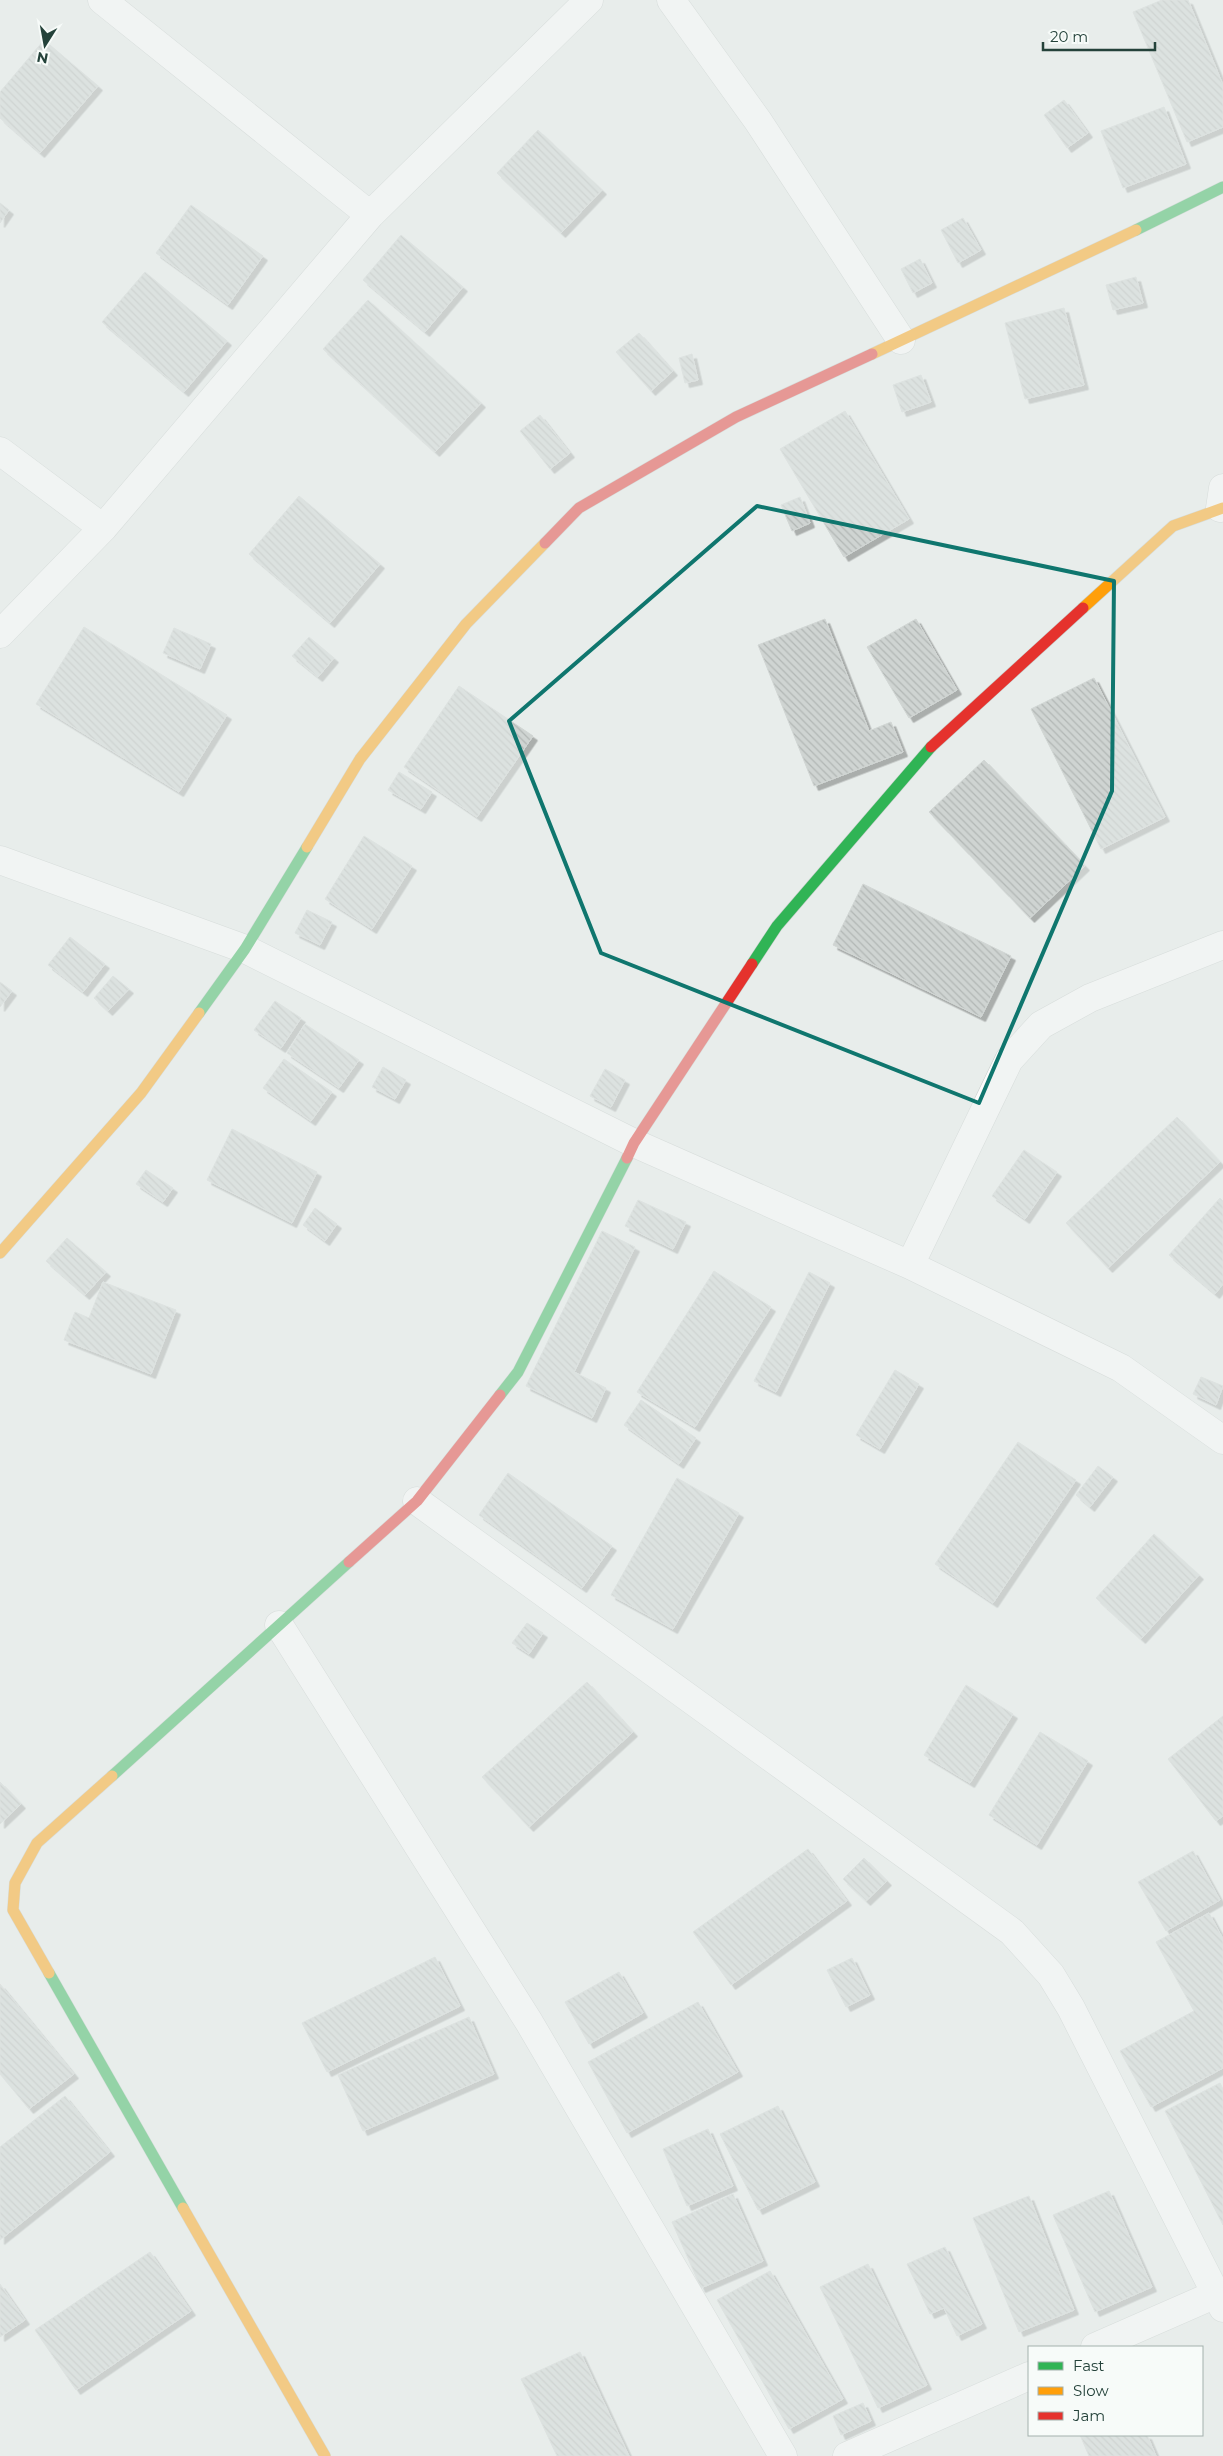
<svg xmlns="http://www.w3.org/2000/svg" width="1223" height="2456" font-family="Montserrat,sans-serif">
	<style>
		.building { fill: url(#building-back-hatch); stroke: #d1d6d4; filter: url(#shadow) }
		.lines { fill: none; stroke-linecap: round; stroke-linejoin: round }
		.street-casing { stroke: #c5cac8; stroke-width: 29 }
		.fast-casing { stroke: #c3cbc8; stroke-width: 12 }
		.slow-casing { stroke: #c3cbc8; stroke-width: 12 }
		.jam-casing { stroke: #c3cbc8; stroke-width: 12 }
		.street { stroke: #fcfcfc; stroke-width: 28 }
		.fast { stroke: #30b455; stroke-width: 11 }
		.slow { stroke: #ff9f0a; stroke-width: 11 }
		.jam { stroke: #e5322d; stroke-width: 11 }
		.marked { fill: none; stroke: #0f766e; stroke-width: 4; stroke-linejoin: round }
	</style>
	<defs>
		<pattern id="building-back-hatch" width="6" height="6" patternUnits="userSpaceOnUse" patternTransform="scale(1.25)"><rect width="6" height="6" fill="#cfd4d2"/><path d="M-1 5l2 2M0 0l6 6M5-1l2 2" fill="none" stroke="#b2b7b5"/></pattern>
		<filter id="shadow"><feDropShadow dx="4.5" dy="4.5" stdDeviation="0" flood-color="#0004"/></filter>
	</defs>
	<rect width="100%" height="100%" fill="#e8edeb"/>
	<path class="building" d="M1162,0H1188L1223,85V127L1187,142L1133,12Z
		M44,40L98,86L40,153L0,118V92Z
		M1064,100L1088,133L1067,148L1044,115Z
		M1164,107L1186,164L1123,188L1101,131Z
		M538,130L602,190L561,233L497,173Z
		M0,203L9,210L0,223Z
		M191,205L263,256L228,305L156,253Z
		M963,218L981,250L958,263L941,230Z
		M401,235L463,287L425,332L363,280Z
		M920,259L932,283L913,293L901,269Z
		M145,272L227,341L184,392L102,322Z
		M1136,277L1143,303L1113,310L1106,285Z
		M368,300L481,403L435,452L323,349Z
		M1064,308L1084,385L1025,399L1005,323Z
		M639,333L673,371L651,391L616,352Z
		M692,354L698,380L685,383L679,358Z
		M921,375L931,402L902,412L893,385Z
		M845,411L909,519L844,557L780,449Z
		M540,415L570,453L550,469L520,431Z
		M299,496L380,564L330,623L249,554Z
		M800,497L810,523L792,531L781,505Z
		M825,619L869,731L891,722L903,752L814,786L758,645Z
		M916,619L957,690L909,718L867,647Z
		M84,627L227,715L179,792L36,704Z
		M174,628L211,644L200,669L163,653Z
		M309,637L334,658L318,677L292,656Z
		M1094,678L1165,817L1101,849L1031,709Z
		M459,686L533,736L477,817L404,767Z
		M984,760L1085,866L1030,918L929,812Z
		M399,772L432,792L421,809L388,790Z
		M364,836L412,866L372,929L325,899Z
		M863,884L1011,956L981,1017L833,945Z
		M307,910L332,922L320,945L295,933Z
		M70,937L105,964L83,992L48,965Z
		M113,976L129,989L108,1011L94,998Z
		M0,982L12,991L0,1007Z
		M275,1001L301,1018L281,1048L254,1030Z
		M305,1024L359,1060L339,1088L287,1053Z
		M284,1059L332,1092L311,1121L263,1088Z
		M383,1067L406,1080L395,1099L372,1087Z
		M605,1069L625,1080L611,1107L590,1096Z
		M1177,1117L1220,1162L1108,1268L1066,1223Z
		M232,1129L317,1172L292,1223L207,1180Z
		M1024,1150L1057,1172L1025,1219L992,1196Z
		M146,1170L173,1188L163,1202L136,1184Z
		M1220,1198L1223,1201V1284L1215,1294L1169,1255Z
		M638,1200L686,1222L673,1249L625,1226Z
		M315,1208L337,1224L325,1241L303,1225Z
		M602,1231L635,1247L574,1372L606,1388L592,1418L526,1386Z
		M67,1238L106,1272L85,1295L46,1261Z
		M714,1271L771,1307L695,1427L637,1392Z
		M809,1272L830,1283L776,1392L754,1381Z
		M103,1282L176,1310L151,1374L64,1340L75,1312L89,1318Z
		M895,1370L919,1384L880,1449L856,1435Z
		M1201,1377L1223,1386L1216,1405L1193,1394Z
		M641,1400L696,1438L679,1464L624,1425Z
		M1018,1442L1076,1480L993,1603L935,1564Z
		M1098,1466L1113,1477L1090,1507L1076,1495Z
		M508,1473L612,1546L582,1588L479,1515Z
		M677,1478L739,1513L673,1629L611,1595Z
		M1154,1534L1199,1575L1141,1639L1096,1598Z
		M527,1623L543,1633L529,1654L512,1643Z
		M587,1682L633,1732L529,1827L482,1777Z
		M966,1685L1013,1714L970,1783L924,1755Z
		M1223,1716V1816L1216,1821L1168,1759Z
		M1040,1732L1088,1761L1037,1845L989,1815Z
		M0,1782L21,1804L0,1824Z
		M808,1849L847,1901L731,1985L693,1932Z
		M1193,1851L1220,1900L1166,1931L1138,1882Z
		M864,1858L887,1881L866,1901L843,1879Z
		M1209,1913L1223,1939V2068L1151,2107L1120,2051L1194,2011L1156,1942Z
		M435,1957L460,2006L327,2072L302,2023Z
		M852,1958L870,1995L846,2007L827,1970Z
		M619,1972L643,2013L589,2044L565,2002Z
		M0,1984L74,2074L29,2109L0,2074Z
		M698,2002L738,2072L627,2133L588,2062Z
		M469,2017L494,2074L363,2131L338,2075Z
		M1220,2083L1223,2089V2225L1165,2111Z
		M65,2096L110,2152L0,2240V2147Z
		M778,2106L815,2182L758,2210L720,2134Z
		M708,2129L733,2186L687,2206L663,2149Z
		M1109,2191L1152,2287L1095,2312L1053,2215Z
		M733,2194L763,2261L701,2288L672,2222Z
		M1029,2196L1074,2310L1019,2332L973,2218Z
		M945,2247L982,2324L957,2336L944,2308L930,2314L907,2264Z
		M150,2252L191,2311L76,2390L35,2330Z
		M868,2264L927,2385L878,2408L820,2287Z
		M770,2271L843,2399L789,2429L717,2300Z
		M0,2284L25,2320L0,2337Z
		M580,2352L629,2456H557L521,2379Z
		M863,2403L871,2421L841,2435L833,2416Z
		M1080,2435H1147L1156,2456H1089Z"/>
	<g class="lines">
		<g class="street-casing">
			<path id="street" d="M102,0L370,215
				M671,0L758,121L901,340
				M0,451L103,528
				M1220,508L1223,488
				M0,634L103,528L370,215L589,0
				M0,860L245,949L634,1143L910,1265L1121,1368L1223,1440
				M910,1265L1009,1060L1041,1025L1090,998L1223,945
				M417,1501L1012,1932L1051,1975L1071,2008L1223,2308
				M279,1625L529,2022L783,2456
				M1095,2347L1223,2291
				M847,2456L1029,2376"/>
		</g>
		<g class="fast-casing">
			<path id="fast" d="M1136,230L1223,187
				M752,964L777,926L931,747
				M199,1013L245,949L307,847
				M500,1395L518,1372L627,1158
				M112,1776L349,1562
				M49,1973L183,2208"/>
		</g>
		<g class="slow-casing">
			<path id="slow" d="M872,354L1136,230
				M1083,608L1173,526L1223,508
				M307,847L360,759L466,624L545,543
				M0,1253L141,1093L199,1013
				M49,1973L13,1910L15,1883L37,1843L112,1776
				M183,2208L325,2456"/>
		</g>
		<g class="jam-casing">
			<path id="jam" d="M545,543L579,508L736,417L872,354
				M931,747L1083,608
				M627,1158L634,1143L752,964
				M349,1562L417,1501L500,1395"/>
		</g>
		<use href="#street" class="street"/>
		<use href="#fast" class="fast"/>
		<use href="#slow" class="slow"/>
		<use href="#jam" class="jam"/>
	</g>
	<path d="M0 0H1223V2456H0ZM757,506L1114,581L1112,791L979,1103L601,953L509,721Z" fill="#e8edeb" fill-opacity=".55" fill-rule="evenodd"/>
	<path class="marked" d="M757,506L1114,581L1112,791L979,1103L601,953L509,721Z"/>
	<rect x="1028" y="2346" width="175" height="90" fill="#f7fbf9" stroke="#a3b1ad"/>
	<rect x="1038" y="2362" width="25" height="8" fill="#30b455" stroke="#a3b1ad"/>
	<text x="1073" y="2371" font-size="15" fill="#24423a">Fast</text>
	<rect x="1038" y="2387" width="25" height="8" fill="#ff9f0a" stroke="#a3b1ad"/>
	<text x="1073" y="2396" font-size="15" fill="#24423a">Slow</text>
	<rect x="1038" y="2412" width="25" height="8" fill="#e5322d" stroke="#a3b1ad"/>
	<text x="1073" y="2421" font-size="15" fill="#24423a">Jam</text>
	<g transform="translate(45 45) rotate(191)" stroke="#f7fbf9" stroke-width="4" paint-order="stroke">
	<path d="M0-4L9 19L0 12L-9 19Z" fill="#24423a"/>
	<text y="-8" font-size="14" font-weight="bold" text-anchor="middle" fill="#24423a">N</text>
	</g>
	<path d="M1043 42v8h112v-8" fill="none" stroke="#24423a" stroke-width="2.5"/>
	<text x="1050" y="42" font-size="15" fill="#24423a" stroke="#f7fbf9" stroke-width="4" paint-order="stroke">20 m</text>
</svg>
